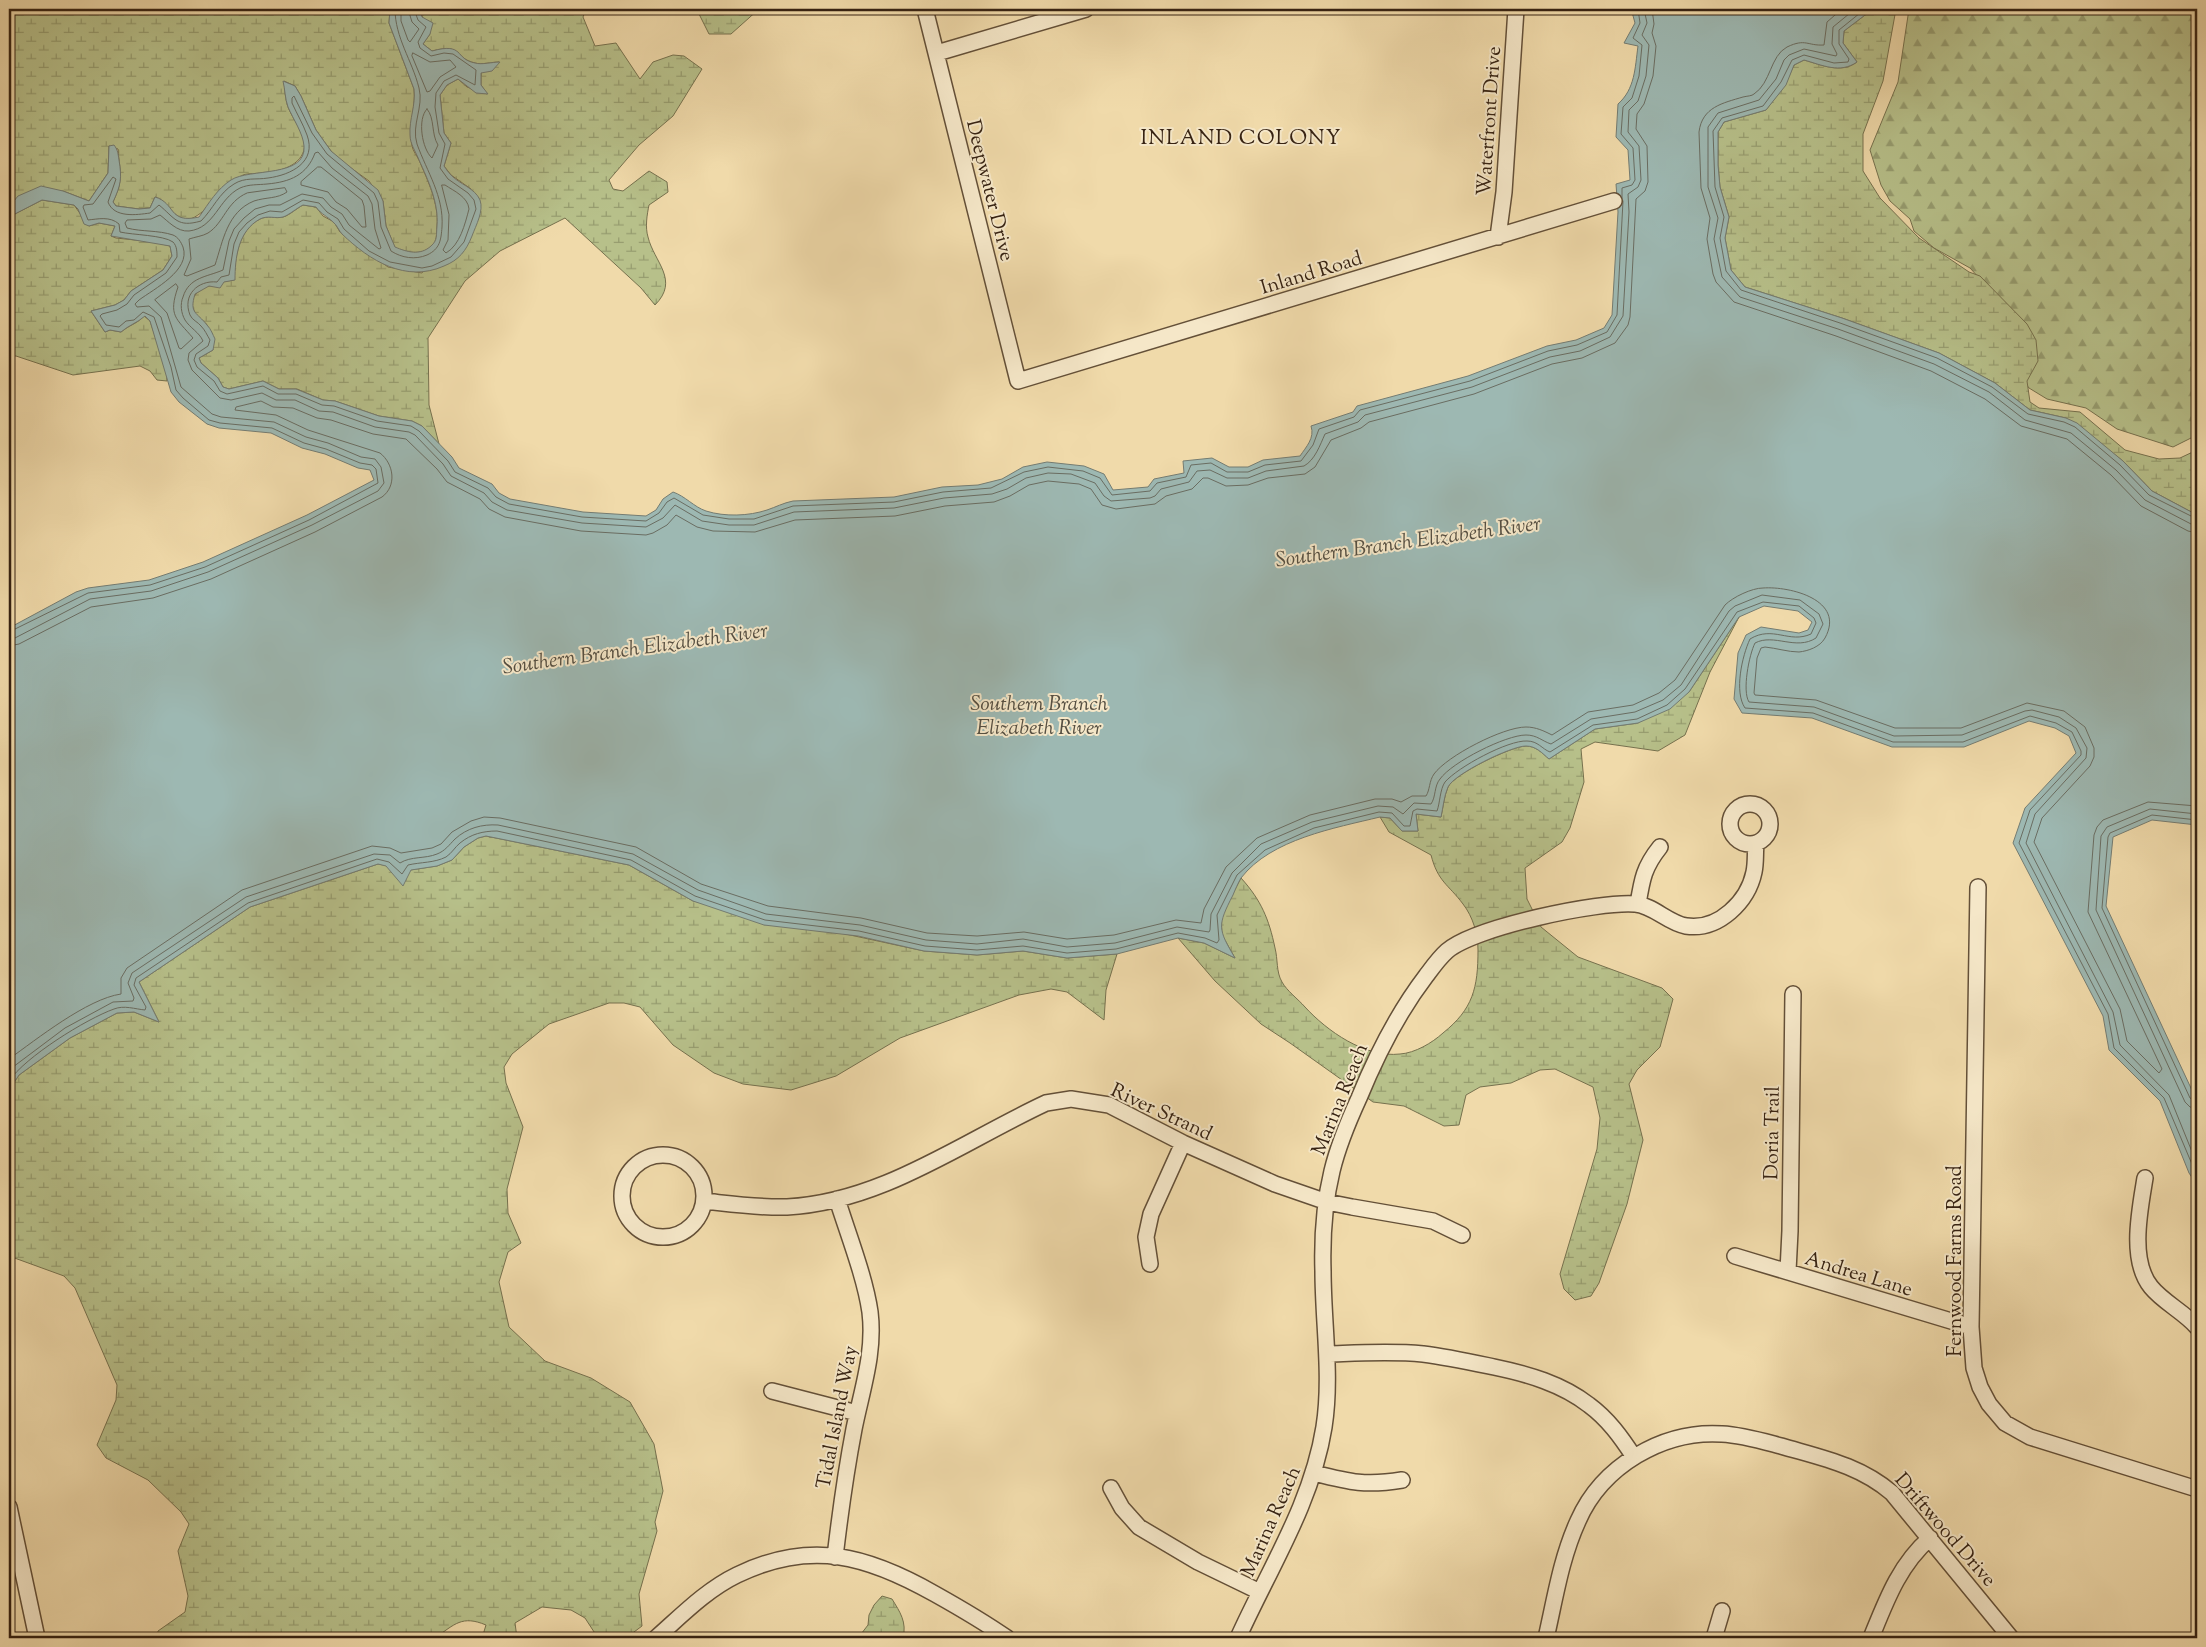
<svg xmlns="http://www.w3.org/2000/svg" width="2206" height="1647" font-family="'Sorts Mill Goudy',serif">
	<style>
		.forest { fill: url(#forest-firs); stroke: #76714e }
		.wetland { fill: url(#wetland-marsh); stroke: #76714e }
		.water { fill: #9db8b2; stroke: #747c72 }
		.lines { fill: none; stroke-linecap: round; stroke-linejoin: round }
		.shore { stroke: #6a6d62; stroke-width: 1 }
		.minor-casing { stroke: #645038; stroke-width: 18 }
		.minor { stroke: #f5e7c8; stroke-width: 15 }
		.labels { text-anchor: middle; stroke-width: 4; stroke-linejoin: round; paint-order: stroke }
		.street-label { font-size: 20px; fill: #362212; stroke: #f5e7c8 }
		.neighbourhood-label { font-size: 21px; letter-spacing: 1px; fill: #362212; stroke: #f5e7c8 }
		.water-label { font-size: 21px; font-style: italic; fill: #554f42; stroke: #f5e7c8 }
	</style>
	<defs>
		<pattern id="forest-firs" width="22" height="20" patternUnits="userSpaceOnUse" patternTransform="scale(1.25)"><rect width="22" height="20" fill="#b7c08a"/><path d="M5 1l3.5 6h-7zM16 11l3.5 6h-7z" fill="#969c6f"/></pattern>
		<pattern id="wetland-marsh" width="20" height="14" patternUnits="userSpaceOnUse" patternTransform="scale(1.25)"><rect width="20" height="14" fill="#b7c08a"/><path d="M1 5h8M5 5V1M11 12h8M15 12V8" fill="none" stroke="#969c6f"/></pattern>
	</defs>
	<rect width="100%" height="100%" fill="#f0daaa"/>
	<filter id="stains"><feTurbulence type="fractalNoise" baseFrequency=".004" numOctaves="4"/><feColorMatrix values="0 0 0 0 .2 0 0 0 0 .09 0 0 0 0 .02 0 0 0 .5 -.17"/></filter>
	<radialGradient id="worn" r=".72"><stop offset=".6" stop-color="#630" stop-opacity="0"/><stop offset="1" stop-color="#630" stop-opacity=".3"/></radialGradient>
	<path class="forest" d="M1909,9H2197V435L2173,447L2117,429L2086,408L2047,399L2029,388L2011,365L1990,290L1970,268L1934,248L1914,231L1910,219L1890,201L1881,185L1870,150L1898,82Z"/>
	<path class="wetland" d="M9,9H390L389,23L414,89C416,108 408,128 412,146C413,151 417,156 419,160C428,181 439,204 437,226C436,235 438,240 431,247C420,256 407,252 395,248L386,226L383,201L369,181L340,160L331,151L316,130L301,96L295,86L284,81C285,89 285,97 287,104C291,118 308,136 304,150C299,168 276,172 260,173C254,174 246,173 241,176C227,185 202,218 189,219C173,221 168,200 155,197L150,208L139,209L116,206L113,202C124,177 120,175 118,149L109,146L108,173L89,201L63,191L14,200L9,207Z
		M419,9H586L583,17L595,46L616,43L640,79L653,62L673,55L684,56L702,69L673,116L639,145L609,180L613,189L623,191L649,171L667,182L668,192L649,205C647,215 645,227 648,237C654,262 680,280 655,305L641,288L565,218L500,251L465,281L428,338L429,405L439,444L422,426L412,421L379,416L335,401L323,400L297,389H279L263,381L229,389L223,387L218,378L201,363L199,358L213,350C211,342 210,334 208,327C206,321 198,319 195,313C182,289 218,282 234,280C235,258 238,230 260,219C268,215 275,219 283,217C290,215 297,208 303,205L316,207L323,216L334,222L340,232L388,267L422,273L471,189L451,175L444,166L451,143L444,133L440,95L447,85L458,79L467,87L487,94L481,85V72L499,62C492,62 481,65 475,63C453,58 464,43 432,51L423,44L430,34Z
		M702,9H759L731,34H709L699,14Z
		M1873,9H1896L1883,81L1863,134V171L1880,198L1919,238L1969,272L1980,276L2027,324L2036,340L2038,361L2027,381L2030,402L2039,408L2080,412L2125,450L2159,459L2180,458L2197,450V515L2152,491L2123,461L2066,418L2030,410L1995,383L1939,353L1842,318L1745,287L1731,270L1725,238L1729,217L1720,187L1718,165V132L1724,122L1766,110L1785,85L1794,65L1804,60C1822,65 1841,74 1857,62L1843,43L1844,31Z
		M42,200L74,205L89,226L99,223L115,226L111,236L116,238L154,242L170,246L172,256L163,270L131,291L124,300L115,305L91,311L105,332L110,330L121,332C129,325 137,324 144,316L150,321L166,369L167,381L157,380L150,371L140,366L73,375L16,356H9V217Z
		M1739,617L1710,672L1685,735L1658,751L1595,742L1581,749L1584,782L1570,828L1562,842L1525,868L1527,899L1541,927L1578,957L1662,988L1673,999L1660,1047L1637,1070L1629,1084L1643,1140L1627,1204L1599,1283L1591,1296L1575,1300L1564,1289L1560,1274L1597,1149L1600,1118L1593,1087L1555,1069L1540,1070L1511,1083L1480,1087L1466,1095L1459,1125L1444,1126L1404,1106L1373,1102L1290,1043L1261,1024L1215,981L1178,938L1204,943L1235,958L1222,935L1221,917L1241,878C1261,900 1269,919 1275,948C1278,959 1276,972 1282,982C1287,991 1298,999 1305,1007C1327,1031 1365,1058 1400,1054C1415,1053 1432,1043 1443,1033C1473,1009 1478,988 1478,950C1478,934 1473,917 1463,904C1448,884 1438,882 1431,855L1389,832L1380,817L1390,818L1402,831H1418L1416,814L1441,817C1443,808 1444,796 1448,787C1454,774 1512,746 1526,746C1536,746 1542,753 1549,759L1595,729L1638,723L1689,692Z
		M486,836L629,865L693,901L924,951L977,955L1023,951L1067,958L1117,954L1106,990L1104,1020L1067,992L1051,989L1019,995L900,1038L836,1076L791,1090L743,1084L714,1073L673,1045L640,1007L624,1003H609L549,1024L512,1054L504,1067L506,1083L523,1127L507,1189L508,1213L521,1243L508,1252L499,1282L509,1327L545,1361L591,1378L630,1402L654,1444L663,1491L655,1522L657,1531L639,1594L642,1626L626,1638H598L585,1618L571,1610L542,1607L515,1623L517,1638H482L486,1625C462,1615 455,1624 435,1638H157L158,1631L185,1612L188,1596L178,1551L189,1524L181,1512L148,1480L106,1458L97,1445L116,1400L117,1385L75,1288L64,1276L9,1256V1090L19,1075L70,1038L117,1013L134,1012L159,1022L139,982L250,907L259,904L378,864L410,870L437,866L452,860L464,847L478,838Z
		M882,1596L892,1599C900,1612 907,1622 903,1638H858L868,1625L869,1615L874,1605Z"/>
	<path class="water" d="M390,9H419L422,17L433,23L430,34L423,44L432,51C465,42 454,59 475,63C482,65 492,62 500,62L492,71L481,73V85L488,94L476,93L458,79L447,85L440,95L444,133L451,143L444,166C446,169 448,172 451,175C459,184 475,188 480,200C484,211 476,225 472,236C466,251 459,260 444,266C406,283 370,261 342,234C339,231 337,225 333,222C327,216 322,215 316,207L303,205C297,208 289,215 283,217C275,219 268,215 260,219C238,231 235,258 235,280L224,282L220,288L209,286L195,294C189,314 197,312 207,325C211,329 213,335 215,339L213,350L199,358L201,363L218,378L223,387L229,389L263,381L279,389H296L323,400L335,401L379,416L412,421L422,426L452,457L459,468L492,484L499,493L510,499L583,512L646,516L656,510L663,499L673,492C685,496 694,507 706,511C725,517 749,516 767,510C776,507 783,503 793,501L894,497L942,487L978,485L1002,479L1023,467L1047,462L1084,466L1104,474L1113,490L1148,487L1154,479L1184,473L1183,461L1212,458L1229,467H1248L1263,460L1300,456C1306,447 1315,438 1311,426L1353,412L1357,406L1468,376L1547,346L1576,340L1604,328L1612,315L1618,212L1616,184L1630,180L1628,150L1616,137L1618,104C1635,89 1635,68 1638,46L1624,43L1635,23L1632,12L1634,9H1873L1844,31L1843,43L1857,62C1840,74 1822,65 1804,60L1794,65L1786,85L1766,110L1724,122L1718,132V165L1720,187L1729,217L1725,238L1731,270L1745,287L1842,318L1939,353L1995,383L2030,410L2066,418L2077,423L2123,461L2152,491L2197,515V825L2152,820L2113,837L2106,906L2197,1101V1185L2189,1173L2160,1101L2109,1050L2103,1016L2013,843L2025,808L2076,753L2069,736L2055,728L2029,721L1964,747H1892L1812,718L1742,713L1734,699L1738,653L1746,635L1761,627L1799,633L1808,630L1812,622L1798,611L1764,606L1739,617L1689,692L1670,709L1638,723L1595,729L1549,759C1542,753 1536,746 1526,746C1511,746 1454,774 1448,787C1444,796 1443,808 1441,817L1416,814L1418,831H1402L1390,818L1380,817C1335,828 1271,839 1241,878C1238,883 1235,890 1233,895C1217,926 1218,929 1235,958L1204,943L1178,938L1117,954L1067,958L1023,951L977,955L924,951L858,936L764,925L693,901L629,865L486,836L478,838L464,847L452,860L437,866L411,870L403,886L386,866L378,864L250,907L139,982L159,1022L134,1012L117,1013L70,1038L19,1075L9,1090V628L76,592L88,588L149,580L203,562L307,515L374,480L370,470L358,468L325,454L302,448L271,433L219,428L207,424L179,402L171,392L150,321L145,316C137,323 129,325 121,332L110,330L105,332L91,311L115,305L124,300L131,291L163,270L172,256L170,246L111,236L115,226L99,223L89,226L84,224L78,209L74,205L42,200L9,217V207L18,196L41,186L63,191L89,201L108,173L109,146L114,145C118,150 118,154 119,160C122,178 121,185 113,202L116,206L139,209L150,208L155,197C176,203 168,224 199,217C209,203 217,189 231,180C249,168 307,178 304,146C303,133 293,119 288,107C285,99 285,89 283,81L295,86L301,96L316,130L331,151L378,190L383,201L386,226L395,247C407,252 420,256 431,246C438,240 436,235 437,226C439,203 428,180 419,160C416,152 410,144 410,135C409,119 416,105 414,89L389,23Z"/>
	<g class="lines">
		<path class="shore" d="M401,9V21L408,40L410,42L419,29L412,22L408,9
			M414,9L418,20L426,27L418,42L420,48L431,56L444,53L453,54L476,70L475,85L456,75L444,81L436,93L435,107L439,133L445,144L440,168L448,179L468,193L474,200L476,209L464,242L451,257L432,266L422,268L390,262L369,251L344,229L338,219L327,212L319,203L303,200L282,212L270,211L258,215L247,223L239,232L234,244L229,275L221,277L217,282C198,280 182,295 190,315C192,320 198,322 201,326C205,330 207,335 210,340L208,346L196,354L194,360L197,367L214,381L220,391L227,394L263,386L278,394H296L322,405L334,406L377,421L411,426L419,431L448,461L455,472L488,488L496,497L509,504L582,517L646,521L659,513L667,502L674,498L703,515L729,519H754L793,506L894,502L943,492L991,488L1024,472L1048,467L1083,471L1100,478L1112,495L1150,491L1157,483L1186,477L1191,465L1211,463L1227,472H1248L1265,465L1301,461L1313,445L1319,429L1354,417L1360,410L1470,381L1548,351L1577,345L1607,332L1617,315L1623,201
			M1842,9L1827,22L1824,45C1807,46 1806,38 1787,47C1770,56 1771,83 1754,94C1752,96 1747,96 1743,97C1723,103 1702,107 1699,132L1701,188L1710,218L1707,239L1713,274L1716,282L1734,302L1836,336L1931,371L1985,399L2021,426L2067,439L2111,475L2141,506L2188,531L2197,533
			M1855,9L1833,27L1832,44L1837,54L1836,56L1804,49L1789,55L1784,60L1776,79L1759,100L1718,113L1708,127V187L1718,218L1714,239L1722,277L1740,297L1838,329L1934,364L1989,392L2025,420L2071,433L2116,470L2145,500L2191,524L2197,525
			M1865,9L1839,30V44L1849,59L1848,62L1834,63L1804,55L1792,60L1781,82L1763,106L1722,118L1713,131L1715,187L1724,217L1720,238L1726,271L1741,290L1840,323L1937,358L1992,387L2028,414L2064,422L2075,427L2120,465L2149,495L2197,519
			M413,53L430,62L450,60L456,67L440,77L430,91L427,92L412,56Z
			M427,109C435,118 431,134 438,145L432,158C422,149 417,119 427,109Z
			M318,167H321L362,200L364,206L366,227H362L347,209L336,202L328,192L301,185V182Z
			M442,185H445C454,191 468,197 469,209C465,224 460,245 446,253L443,250L448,240L449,215Z
			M285,188L287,192C277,199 266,197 254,201C227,212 223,241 215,265L187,276L184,275L191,259L189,239C195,237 203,236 208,233C224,223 226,202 247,193Z
			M1622,198V188L1632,185L1635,180L1633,148L1621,134L1623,107L1632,98L1639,76L1642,45L1633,38L1640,23L1638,9
			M176,284L178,287C168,316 176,318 193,338L181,349L179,348L167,313L155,300Z
			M9,632L88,593L150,585L205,567L309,520L378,483L376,469L372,465L360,463L326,449L304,443L272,428L220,423L209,420L183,398L176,390L171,367L154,317L143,312L134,320L126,321L119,327L106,325L100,316L102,314L117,310L127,304L134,295L166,273L177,257C177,252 177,246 173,242C163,235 133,235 120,232L119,224C110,216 98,219 88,220L83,207L84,205L93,204L113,177L116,179L108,202C114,218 136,215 150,213L159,205C175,218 177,228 201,221C213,209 219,193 234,184C245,177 256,180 268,178C291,175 317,162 307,135C303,124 297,114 292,103V98L294,96L312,133L327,154L374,193L378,202L381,227L391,251C402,258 415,260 427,255C440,249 441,240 442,227C444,196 427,172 417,144C411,125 424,107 419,88C412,60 395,38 395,9
			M9,639L15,638L90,599L151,591L208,572L312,525L378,491L384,483L381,467L375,459L361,457L328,443L306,437L274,422L221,417L212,414L181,387L161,317L149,306L137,307L135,304L139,300C154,289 191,270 183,247C181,242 178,237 173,235C158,230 142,232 127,228L125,223L127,220L151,219L160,215C168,221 177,232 189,231C215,228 218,199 240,188C249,184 258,185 267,184C290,182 307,175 315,153L318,152L332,168L368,196L372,204L375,229L381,248L379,249L349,225L342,214L331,207L323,198L302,194L280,205H269L255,209L244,218L234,229L229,241L223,270C207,277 189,277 183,297C180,304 181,313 185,320C190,328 199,332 203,341L189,353L188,360L192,370L220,398L231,400L262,393L276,400H295L319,411L333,412L375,427L409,432L415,435L443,464L451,476L484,493L492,502L507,510L582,523L646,527L663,518L675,505L702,521L729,525H754L794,512L894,508L944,498L992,494L1007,489L1026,478L1048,473L1071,474L1095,483L1104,496L1111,501L1150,498L1155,496L1161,489L1189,482L1197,471L1210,470L1227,478H1248L1266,471L1304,466C1315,460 1320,445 1325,434L1358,422L1365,415L1472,387L1550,357L1580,351L1610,337L1623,316L1629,212L1628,194L1638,187L1641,180L1639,146L1628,132L1629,110L1638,101L1646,76L1649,45L1642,35L1647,23L1644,9
			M9,646L19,644L91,607L153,598L211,579L315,532L382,497C397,486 394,464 380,453L308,430L276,415L235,410L236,407L261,401L273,407L293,408L317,418L331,420L373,434L406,439L437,469L447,482L480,499L489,509L505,517L581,531L646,535L653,533L667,525L676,515L697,527L713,531L755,532L795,520L895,516L945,506L994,502L1010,496L1029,485L1048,481L1079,484L1091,489L1102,505L1116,509L1155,504L1166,496L1192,489L1203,478H1208L1226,486L1248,485L1268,478L1305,474L1315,467L1331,440L1361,428L1369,422L1474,394L1552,364L1582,358L1615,343L1628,325L1630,317L1636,199L1645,191L1648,182L1647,146L1636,129L1637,114L1644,104L1653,76L1656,46L1652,33L1654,24L1652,9
			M2197,814L2150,809L2107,827L2101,836L2096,910L2185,1102L2190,1107L2197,1108
			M2197,820L2152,815L2110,833L2108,837L2102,908L2190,1098L2197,1102
			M9,1059C37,1039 87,999 121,994V978L127,968L242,890L372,846L390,848L401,853L432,848L441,844L452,832L471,821L484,817L500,818L636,847L701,884L768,906L861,918L927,933L977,936L1024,932L1067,939L1114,935L1176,920L1201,923L1204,909L1226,867L1257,838L1310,815L1375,799H1392L1401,802L1412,796H1426C1430,790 1429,781 1434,774C1447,756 1503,727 1526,727C1536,727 1544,731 1552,735L1588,712L1633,705L1659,693L1675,680L1725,605C1733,597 1752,588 1763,588C1790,586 1846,600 1825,638C1820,647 1808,651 1799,652C1788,652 1776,648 1765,647L1761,648L1757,658L1754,693L1755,695L1816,700L1895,728H1961L2027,703L2064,711L2085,727L2094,748V757L2090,766L2042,818L2034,842L2120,1009L2127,1041L2159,1073L2162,1069L2088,912L2094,835L2097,827L2103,820L2148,802L2197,806
			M9,1070L65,1028L113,1002L133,1001L134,998L128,983L132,973L246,897L374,854L390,855L400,863C411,856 425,859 437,854C445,851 449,845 455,839C467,828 482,824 498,825L633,854L698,890L766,914L860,925L926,940L977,944L1023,939L1067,947L1115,943L1177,927L1209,932L1210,930L1211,914L1232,873L1261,844L1312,822L1378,806L1393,807L1403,814L1414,803L1431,804C1436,797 1434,786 1440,779C1452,762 1506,735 1526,735C1537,735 1542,741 1551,744L1591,719L1635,712L1663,700L1681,685L1729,611L1735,606L1762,595L1800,600L1819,614L1823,624L1816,638C1796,651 1774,633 1755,643C1749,655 1742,691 1749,702L1814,707L1894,736L1962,735L2025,711L2032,710L2059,717L2076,728L2087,748L2086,758L2035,814L2026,843L2113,1012L2120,1045L2169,1095L2197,1164
			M9,1081C25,1057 86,1019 114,1009C124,1005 135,1009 145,1010L146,1007L134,985L136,978L248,903L377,859L389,862L402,874L408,865C421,862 434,863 446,857C452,853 455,847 460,843C471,834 483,831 497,831L631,860L695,896L765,920L859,931L925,946L977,950L1023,946L1067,953L1116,949L1178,933L1205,938L1217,943L1219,940L1217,915L1237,875L1265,850L1314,828L1379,812L1392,813L1404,826H1410L1413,811L1417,809L1437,811C1440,803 1440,789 1445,782C1458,767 1508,740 1527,741C1538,741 1542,749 1550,752L1593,725L1637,719L1667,705L1685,689L1737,612L1763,602L1799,606L1814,618L1816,623L1811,634C1789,644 1773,625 1750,639C1742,656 1734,692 1745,708L1813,713L1893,742H1963L2030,716L2056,723L2072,732L2081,751V755L2030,810L2019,843L2108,1014L2114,1048L2164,1098L2197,1176"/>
		<g class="minor-casing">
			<path id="minor" d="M925,9L1018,381L1614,201
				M937,53L1086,9
				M1498,237L1504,192L1516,9
				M1730 824a20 20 0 1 1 40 0a20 20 0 1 1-40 0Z
				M1978,887L1971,1327L1974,1368L1980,1387L1989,1404L2005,1423L2030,1437L2197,1489
				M1638,904C1642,879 1644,867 1660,847
				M622 1196a41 41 0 1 1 82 0a41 41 0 1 1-82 0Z
				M2145,1178C2140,1209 2129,1260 2151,1287C2163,1302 2184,1312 2197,1327
				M704,1201C732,1204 760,1208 787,1207C882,1202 962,1142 1046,1103L1071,1099L1109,1105L1183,1143L1275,1184L1327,1202L1352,1207L1433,1221L1462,1235
				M1735,1256L1971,1327
				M1150,1264L1146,1237L1151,1214L1183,1143
				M1788,1271L1790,1231L1793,994
				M1327,1354C1359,1353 1391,1351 1423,1354C1447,1357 1470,1362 1494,1367C1528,1374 1562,1384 1589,1405C1608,1419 1621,1437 1634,1457
				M772,1391L857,1413
				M1314,1473C1350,1482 1365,1486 1402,1480
				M1111,1488L1122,1508L1139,1527L1198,1562L1260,1592
				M9,1507L37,1638
				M835,1557C840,1514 846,1471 854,1429C862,1389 875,1353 870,1312C865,1277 848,1234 837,1199
				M656,1638C681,1616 706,1590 737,1575C811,1539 868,1556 935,1594C960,1608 984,1622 1007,1638
				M1238,1638C1269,1569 1312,1503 1324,1427C1332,1376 1323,1323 1323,1271C1322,1238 1324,1204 1332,1171C1338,1146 1348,1122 1359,1098C1377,1054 1397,1014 1426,976C1432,968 1439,958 1447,951C1475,927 1599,901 1635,904C1653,905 1668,923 1686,926C1719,931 1748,901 1754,872C1756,863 1755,853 1756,844
				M1546,1638C1555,1599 1561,1558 1578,1521C1602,1466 1663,1430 1722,1434C1742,1435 1762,1441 1781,1446C1822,1458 1859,1465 1892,1493L2011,1638
				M1714,1638L1722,1611
				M1871,1638C1886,1601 1899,1565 1930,1538"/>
		</g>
		<use href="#minor" class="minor"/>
	</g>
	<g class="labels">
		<g class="street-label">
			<text transform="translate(1488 121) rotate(-86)" y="7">Waterfront Drive</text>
			<text transform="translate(991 190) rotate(76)" y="7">Deepwater Drive</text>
			<text transform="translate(1311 272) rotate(-17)" y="7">Inland Road</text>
			<text transform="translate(1339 1099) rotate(-68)" y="7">Marina Reach</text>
			<text transform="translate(1162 1111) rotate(25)" y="7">River Strand</text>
			<text transform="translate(1771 1133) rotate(-89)" y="7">Doria Trail</text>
			<text transform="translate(1954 1261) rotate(-90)" y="7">Fernwood Farms Road</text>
			<text transform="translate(1859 1273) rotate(17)" y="7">Andrea Lane</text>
			<text transform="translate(836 1417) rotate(-79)" y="7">Tidal Island Way</text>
			<text transform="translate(1270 1521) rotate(-66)" y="7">Marina Reach</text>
			<text transform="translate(1946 1529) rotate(49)" y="7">Driftwood Drive</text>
		</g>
		<g class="neighbourhood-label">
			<text x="1241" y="144">INLAND COLONY</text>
		</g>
		<g class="water-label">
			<text transform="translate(1408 541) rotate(-8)" y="7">Southern Branch Elizabeth River</text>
			<text transform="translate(635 648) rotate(-8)" y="7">Southern Branch Elizabeth River</text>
			<text x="1039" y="710">Southern Branch<tspan x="1039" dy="24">Elizabeth River</tspan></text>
		</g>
	</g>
	<rect width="2206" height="1647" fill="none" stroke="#f0daaa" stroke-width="30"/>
	<rect x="10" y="10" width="2186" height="1627" fill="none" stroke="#362212" stroke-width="2.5"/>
	<rect x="15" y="15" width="2176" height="1617" fill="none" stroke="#362212"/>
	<rect width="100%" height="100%" filter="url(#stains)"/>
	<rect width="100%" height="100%" fill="url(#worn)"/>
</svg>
